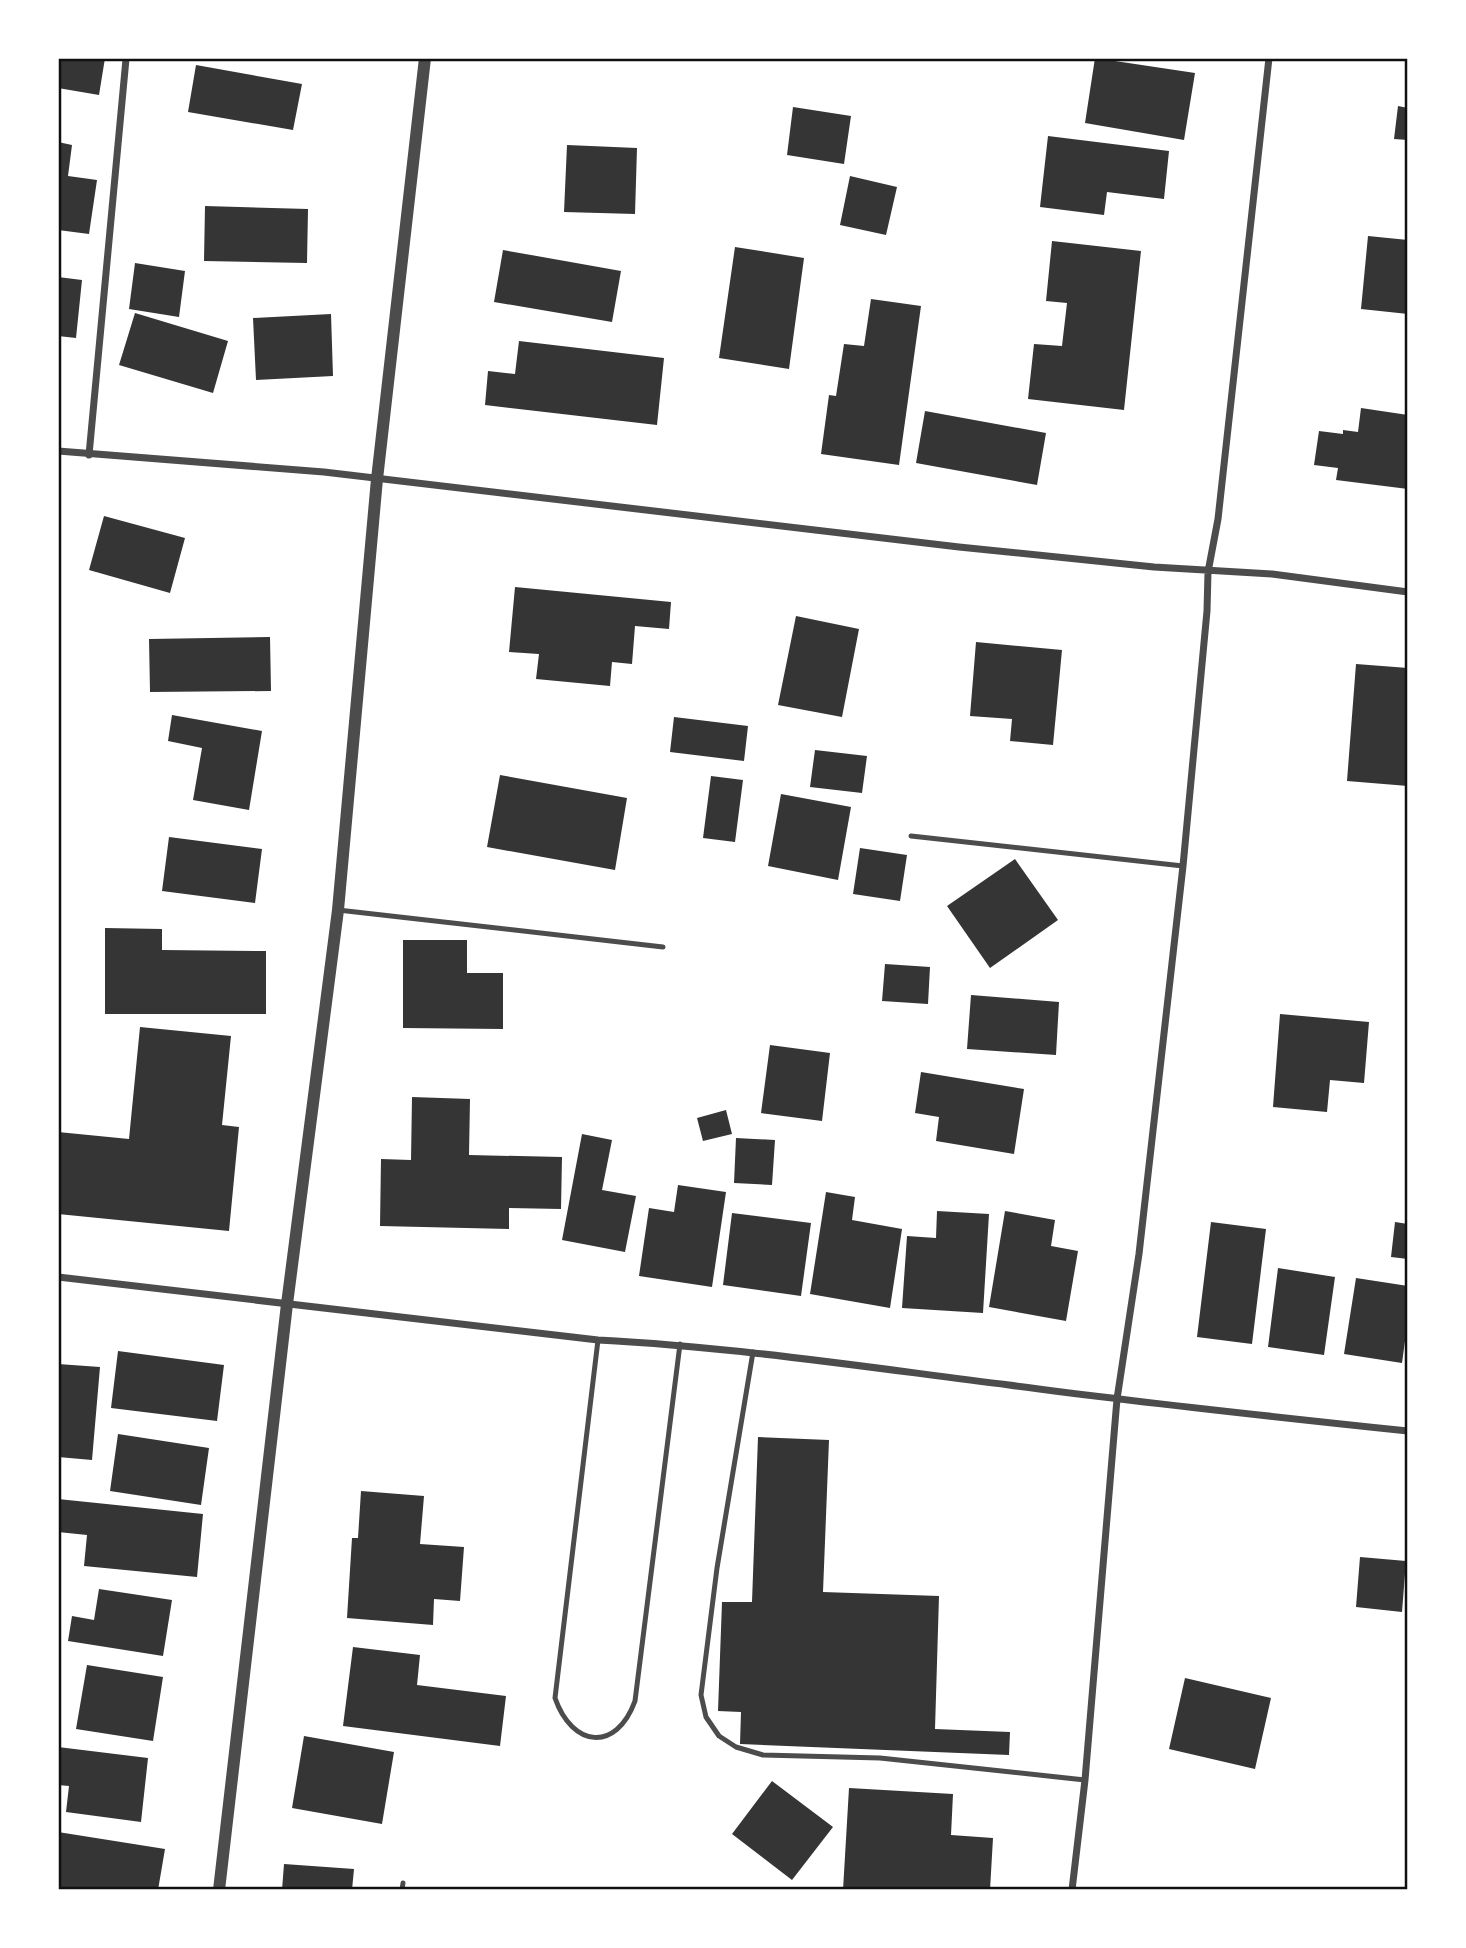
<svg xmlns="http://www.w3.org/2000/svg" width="1466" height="1948" font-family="Helvetica,sans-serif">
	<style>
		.building { fill: #353535 }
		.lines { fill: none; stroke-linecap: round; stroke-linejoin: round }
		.service { stroke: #4c4c4c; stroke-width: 5 }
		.minor { stroke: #4c4c4c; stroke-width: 7 }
		.tertiary { stroke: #4c4c4c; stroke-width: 12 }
		.neatline { fill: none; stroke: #111; stroke-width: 2.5 }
	</style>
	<rect width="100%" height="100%" fill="#fff"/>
	<path class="building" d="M58,58H105L99,95L58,88Z
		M1095,58L1195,73L1184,140L1085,123Z
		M196,65L302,84L293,130L188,112Z
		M1398,106L1408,108V140L1394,139Z
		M793,107L851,116L844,164L787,155Z
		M1048,136L1169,151L1164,199L1107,192L1104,215L1040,207Z
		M58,142L72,145L68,176L97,180L89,234L58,230Z
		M567,145L637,148L635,214L564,212Z
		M850,176L897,187L886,235L840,225Z
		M205,206L308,209L307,263L204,261Z
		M1368,236L1408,240V314L1361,309Z
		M1052,241L1141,251L1124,410L1028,399L1034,344L1062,346L1067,303L1046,301Z
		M735,247L804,258L789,369L719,358Z
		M503,250L621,271L612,322L494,302Z
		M135,263L185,271L179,317L129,309Z
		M58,277L82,280L76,338L58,336Z
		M871,299L921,306L899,465L821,454L829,395L836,396L844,344L864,346Z
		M135,313L228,341L213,393L119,365Z
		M331,314L333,376L256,380L253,318Z
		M519,341L664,358L657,425L485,405L488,371L515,374Z
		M1361,408L1408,415V489L1336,480L1338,468L1314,465L1319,431L1343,434V430L1358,432Z
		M925,411L1046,433L1037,485L916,463Z
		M104,516L185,538L170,593L89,570Z
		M515,587L671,602L669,629L635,626L632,664L612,662L610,686L536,679L539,654L509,652Z
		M796,616L859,629L842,717L778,705Z
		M270,637L271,691L150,692L149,639Z
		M976,642L1062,650L1053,745L1010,741L1012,719L970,716Z
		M1356,664L1408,668V786L1347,781Z
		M172,715L262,731L249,810L193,800L202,748L168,741Z
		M674,717L748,726L744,761L670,752Z
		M815,750L867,756L862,793L810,787Z
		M500,775L627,798L615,870L487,847Z
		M711,776L743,780L735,842L703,838Z
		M781,794L851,807L838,880L768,866Z
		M169,837L262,849L255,903L162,891Z
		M860,848L907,855L900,901L853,894Z
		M1015,859L1058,920L990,968L947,906Z
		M105,928L162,929V950L266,951V1014H105Z
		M403,940H467V973H503V1029L403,1028Z
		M885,964L930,967L928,1004L882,1001Z
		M971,995L1059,1002L1056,1055L967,1049Z
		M1280,1014L1369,1022L1364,1083L1330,1080L1327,1112L1273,1107Z
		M140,1027L231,1036L222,1125L239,1127L229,1231L58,1214V1132L129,1139Z
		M770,1045L830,1053L822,1121L761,1113Z
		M921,1072L1024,1089L1014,1154L936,1141L939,1117L915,1113Z
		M412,1097L470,1099L469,1155L562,1157L561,1209L509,1208V1229L380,1226L381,1159L411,1160Z
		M726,1110L732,1134L703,1141L697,1118Z
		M582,1134L612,1140L602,1190L636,1196L625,1252L562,1240Z
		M736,1138L775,1140L772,1185L734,1183Z
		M678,1185L726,1192L712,1287L639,1276L649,1208L674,1212Z
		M826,1192L855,1197L852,1220L902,1229L890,1308L810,1294Z
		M937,1211L989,1214L983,1313L902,1308L907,1236L936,1238Z
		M1005,1211L1055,1220L1051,1246L1078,1251L1066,1321L989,1307Z
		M732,1213L811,1223L801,1296L723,1285Z
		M1211,1222L1266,1229L1252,1344L1197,1337Z
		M1395,1222L1408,1224V1259L1391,1257Z
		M1278,1268L1335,1277L1324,1355L1268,1347Z
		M1356,1278L1408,1286V1319L1402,1363L1344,1354Z
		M118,1351L224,1365L217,1421L111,1408Z
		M58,1364L100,1367L92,1460L58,1457Z
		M118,1434L209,1448L201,1505L110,1491Z
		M758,1437L829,1440L823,1592L939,1596L935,1729L1010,1732L1009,1755L740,1744L741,1712L718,1711L722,1602H752Z
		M361,1491L424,1496L420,1544L464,1547L460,1601L434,1599L433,1625L347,1618L352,1538H358Z
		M58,1499L203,1514L197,1577L84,1566L87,1535L58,1532Z
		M1360,1557L1406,1561L1402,1612L1356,1607Z
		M99,1589L172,1600L163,1656L68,1641L72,1616L94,1620Z
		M353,1647L420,1655L417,1685L506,1696L500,1746L343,1726Z
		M87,1665L163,1677L153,1741L76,1729Z
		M1185,1678L1271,1698L1255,1769L1169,1749Z
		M304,1736L394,1752L382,1824L292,1808Z
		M58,1747L148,1758L141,1822L66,1812L69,1786L58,1785Z
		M772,1781L833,1827L792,1880L732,1834Z
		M849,1788L953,1794L951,1835L993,1838L990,1890H843Z
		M58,1832L165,1849L158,1890H71L58,1888Z
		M284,1864L354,1869L352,1890H282Z"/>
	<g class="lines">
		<path class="service" d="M911,836L1183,866
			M338,910L663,947
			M598,1340L555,1698C572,1747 616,1753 635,1701L680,1344
			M753,1352L717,1568L701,1695L706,1717L719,1736L736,1747L763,1755L880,1758L1085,1780
			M402,1890L403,1883"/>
		<path class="minor" d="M58,451L324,472L959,547L1154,567L1272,574L1408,592
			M89,455L126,59
			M58,1277L598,1340C736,1347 872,1368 1009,1385C1142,1403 1275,1417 1408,1431
			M1072,1890L1085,1780L1117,1399L1139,1254L1183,866L1207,611L1208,572L1218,519L1269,58"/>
		<path class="tertiary" d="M219,1890L287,1304L338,910L377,479L425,58"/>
	</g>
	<rect width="1466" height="1948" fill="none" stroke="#ffffff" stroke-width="119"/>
	<rect x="60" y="60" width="1346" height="1828" class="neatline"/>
</svg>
